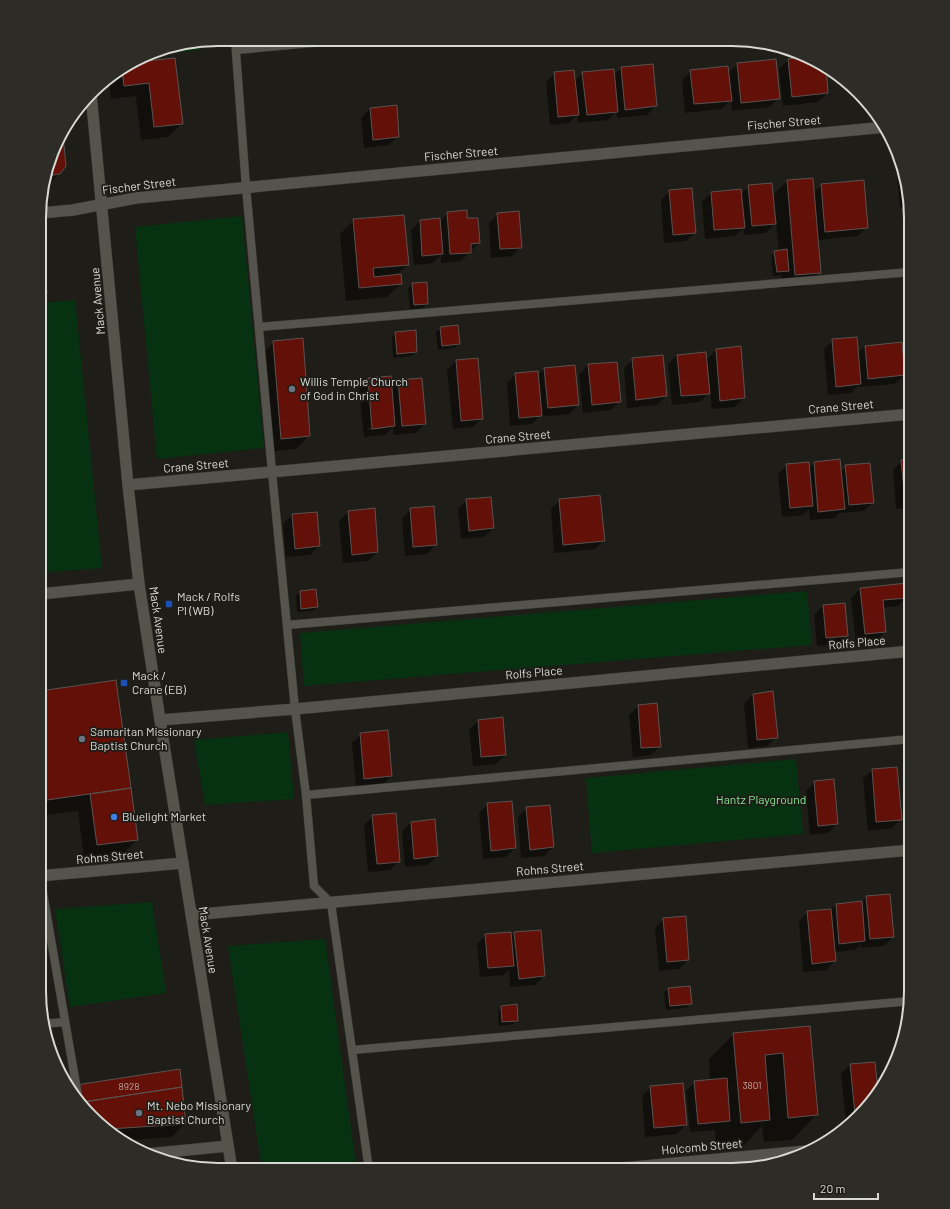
<svg xmlns="http://www.w3.org/2000/svg" width="950" height="1209" font-family="Barlow,sans-serif">
	<style>
		.green { fill: #063211 }
		.shadow { fill: #0007; fill-rule: evenodd }
		.building { fill: #621008; stroke: #5b5250 }
		.lines { fill: none; stroke-linecap: round; stroke-linejoin: round }
		.service-casing { stroke: #3a3a36; stroke-width: 9 }
		.minor-casing { stroke: #3a3a36; stroke-width: 12 }
		.secondary-casing { stroke: #3a3a36; stroke-width: 12 }
		.service { stroke: #54534c; stroke-width: 8 }
		.minor { stroke: #54534c; stroke-width: 11 }
		.secondary { stroke: #54534c; stroke-width: 11 }
		.worship-dot { fill: #6b7280; stroke: #1e1d17; stroke-width: 1.5 }
		.transit-dot { fill: #1a4fb4; stroke: #1e1d17; stroke-width: 1.5 }
		.shop-dot { fill: #3f7fe0; stroke: #1e1d17; stroke-width: 1.5 }
		.labels { text-anchor: middle; stroke-width: 3.5; stroke-linejoin: round; paint-order: stroke }
		.number-label { font-size: 10px; fill: #bba7a1 }
		.street-label { font-size: 12px; fill: #d9d9d4; stroke: #1e1d17 }
		.poi-label { font-size: 12px; fill: #d9d9d4; stroke: #1e1d17; text-anchor: start }
		.park-label { font-size: 12px; fill: #86e693; stroke: #1e1d17 }
		.rim { fill: none; stroke: #d9d9d4; stroke-width: 2 }
	</style>
	<rect width="100%" height="100%" fill="#1e1d17"/>
	<path class="green" d="M200,42V50L149,55L160,49Z
		M242,216L264,448L157,459L135,227Z
		M75,300L102,568L40,573V303Z
		M807,591L812,645L304,686L300,633Z
		M288,732L294,799L205,805L194,740Z
		M796,759L803,834L592,853L586,778Z
		M152,902L166,993L70,1007L55,909Z
		M325,939L356,1165L313,1170H262L228,946Z"/>
	<path class="shadow" d="M788,60L827,93L818,102L783,106L779,69Z
		M134,64L181,124L168,137L141,140L136,96L111,99L109,78Z
		M738,64L778,98L770,107L732,111L731,100L721,109L685,113L682,80L691,71L728,73Z
		M653,65L656,106L647,115L617,118L616,112L608,120L578,123L577,115L569,123L550,125L546,82L555,73L574,81L583,73L613,76L622,68Z
		M396,106L398,136L389,145L364,148L361,118L370,109Z
		M57,146L59,174L50,183L44,184Z
		M904,168L910,207L900,208L897,175Z
		M787,181L813,193L822,185L867,227L858,236L817,240L820,272L807,286L782,288L781,275L773,276L771,256L775,252L779,251L776,222L766,233L744,235L743,228L735,236L705,239L702,202L711,193L741,194L749,186L772,196Z
		M670,191L695,232L686,241L664,243L661,200Z
		M448,213L466,219L479,243L461,261L441,263V255L433,263L414,265L411,230L420,221H440Z
		M498,214L521,247L512,256L491,258L489,223Z
		M354,220L408,264L396,276L401,284L387,297L346,301L340,234Z
		M40,271L45,294L40,299Z
		M413,284L427,303L423,308L410,309L408,288Z
		M441,328L459,344L454,348L438,350L436,332Z
		M396,333L416,352L412,356L393,358L392,337Z
		M833,340L857,354L865,346L901,343L904,375L895,384L859,387V385L851,393L828,395L824,349Z
		M274,342L309,436L296,449L268,452L260,356Z
		M911,345V384H908L905,352Z
		M740,348L744,398L735,407L712,409L710,392L700,402L672,405L668,364L677,355L706,360L716,350Z
		M633,359L666,396L657,405L627,408L624,368Z
		M456,361L482,418L473,427L453,429L447,370Z
		M588,365L620,401L611,410L583,413L579,374Z
		M574,366L578,405L569,414L539,417L532,424L510,426L507,383L516,374L537,376L545,368Z
		M368,379L391,388L398,381L425,424L416,433L393,435V427L385,435L364,437L359,388ZM386,426V428L368,430L367,428Z
		M911,460V508L896,509L893,470L902,461Z
		M814,463L840,472L846,466L873,502L864,511L839,513L835,518L810,520L809,509L803,515L782,517L778,474L787,465L809,468Z
		M467,500L493,528L484,537L461,539L458,509Z
		M560,500L604,540L595,549L554,553L551,509Z
		M411,509L436,545L427,554L405,556L402,518Z
		M348,512L377,552L368,561L343,563L339,521Z
		M316,513L319,546L310,555L286,557L283,524L292,515Z
		M860,589L907,597L898,606L882,608L885,632L876,641L856,643L851,598Z
		M300,592L317,607L313,611L297,612L296,596Z
		M844,604L847,635L838,644L817,646L814,615L823,606Z
		M115,681L137,839L124,853L84,858L78,811L39,816L40,692Z
		M753,694L776,737L768,746L748,748L744,704Z
		M656,704L660,746L651,755L633,757L629,715L638,706Z
		M478,721L505,755L496,764L473,766L469,730Z
		M361,734L391,776L382,785L356,787L352,743Z
		M872,770L901,819L892,828L868,831L863,779Z
		M815,782L837,824L828,833L810,835L806,791Z
		M511,802L515,848L506,857L483,859L479,813L488,804Z
		M527,808L553,847L544,856L521,858L518,817Z
		M373,816L399,861L390,870L368,872L364,825Z
		M434,820L437,856L428,865L405,867L402,832L411,822Z
		M867,897L893,937L884,946L861,948V944L855,950L834,952L835,961L826,970L803,972L799,921L808,912L831,910L836,905L861,902Z
		M664,919L688,960L679,969L659,971L655,928Z
		M39,930L44,976L39,981Z
		M540,931L544,976L535,985L510,987L509,970L504,975L480,977L477,944L486,935L510,938L515,933Z
		M668,989L691,1003L686,1008L666,1010L664,993Z
		M502,1007L517,1020L513,1024L499,1026L498,1011Z
		M809,1027L817,1114L792,1140L764,1142L762,1126L744,1145L716,1147L715,1130L690,1132L686,1091L695,1082L710,1081L709,1059L734,1034Z
		M874,1063L877,1094L859,1118L853,1122L846,1123L841,1074L850,1065Z
		M76,1086L185,1123L172,1137L120,1141L72,1090Z
		M651,1087L686,1125L677,1134L645,1137L642,1096Z"/>
	<path class="building" d="M801,57L826,67L828,93L792,97L788,59Z
		M175,58L183,124L154,127L149,83L124,86L122,70L136,62Z
		M776,59L780,99L741,103L737,63Z
		M653,64L657,106L625,110L621,67Z
		M728,66L732,101L694,104L690,70Z
		M614,69L618,112L587,115L582,72Z
		M574,70L579,115L558,117L554,72Z
		M397,105L399,137L373,140L370,108Z
		M57,145H64L66,166L60,174L47,176Z
		M813,178L821,273L795,275L787,180Z
		M864,180L868,228L825,232L821,184Z
		M772,183L776,224L752,226L748,185Z
		M692,188L696,233L673,235L669,190Z
		M741,189L745,228L714,230L711,192Z
		M467,210V218H478L480,243L471,244V253L450,254L447,212Z
		M519,211L522,248L500,249L497,213Z
		M404,215L409,265L373,268L374,277L401,274L402,284L359,288L353,219Z
		M440,218L443,254L422,256L420,220Z
		M787,249L789,271L777,272L774,251Z
		M40,270H44L47,294L40,295Z
		M427,282L428,304L414,305L412,283Z
		M458,325L460,344L442,346L440,327Z
		M416,330L417,352L397,354L395,332Z
		M857,337L861,384L836,387L832,339Z
		M303,338L310,436L281,439L273,341Z
		M902,342L905,375L868,379L865,346Z
		M741,346L745,398L720,401L716,349Z
		M706,352L710,394L681,396L677,355Z
		M663,355L667,396L636,400L632,358Z
		M478,358L483,419L461,421L456,360Z
		M617,362L621,402L592,405L588,364Z
		M575,365L579,405L548,408L544,368Z
		M538,371L542,416L519,418L515,373Z
		M391,376L395,426L372,429L368,378Z
		M422,378L426,424L402,426L398,380Z
		M840,459L845,509L818,512L814,462Z
		M911,459V500H905L901,460Z
		M809,462L813,506L790,508L786,464Z
		M870,463L874,503L849,505L845,465Z
		M600,495L605,541L563,545L559,499Z
		M491,497L494,528L469,531L466,499Z
		M434,506L437,545L413,547L410,508Z
		M375,508L378,552L352,555L348,511Z
		M317,512L320,546L295,549L292,514Z
		M907,583L908,598L883,600L886,632L865,634L860,588Z
		M316,589L318,607L301,609L300,591Z
		M845,603L848,636L826,638L823,605Z
		M116,680L131,788L40,801V691Z
		M773,691L778,738L757,740L753,694Z
		M657,703L661,747L641,748L638,705Z
		M503,717L506,755L481,757L478,720Z
		M388,730L392,776L364,779L360,733Z
		M897,767L902,820L876,822L872,769Z
		M834,779L838,824L818,826L814,781Z
		M131,788L138,840L97,845L90,794Z
		M512,801L516,848L491,851L487,803Z
		M550,805L554,847L530,850L526,807Z
		M396,813L400,862L377,864L372,815Z
		M435,819L438,856L414,859L411,822Z
		M890,894L894,937L870,939L866,896Z
		M862,901L865,941L839,944L836,904Z
		M831,909L836,961L812,964L807,911Z
		M686,916L689,960L667,962L663,918Z
		M39,925L45,977H39Z
		M541,930L545,976L519,979L514,932Z
		M511,932L514,966L488,968L485,934Z
		M690,986L692,1004L670,1006L668,988Z
		M517,1004L518,1021L502,1022L501,1006Z
		M810,1026L818,1115L788,1118L783,1053L765,1055L770,1120L741,1123L733,1033Z
		M875,1062L878,1092L862,1114H855L850,1064Z
		M180,1069L182,1087L83,1102L78,1096L76,1085Z
		M727,1078L730,1121L698,1124L694,1081Z
		M683,1083L687,1125L654,1128L650,1086Z
		M182,1087L186,1124L109,1129L83,1102Z"/>
	<g class="lines">
		<g class="service-casing">
			<path id="service" d="M235,39L246,187L272,472L295,709L306,795L314,886L331,903L369,1170
				M236,50L356,39
				M259,327L911,272
				M287,625L911,572
				M306,795L911,739
				M39,870L78,1096
				M43,1024L65,1022
				M352,1050L911,1001"/>
		</g>
		<g class="minor-casing">
			<path id="minor" d="M41,213L73,210L136,198L886,127
				M128,485L911,414
				M40,594L139,584
				M160,720L295,709L911,651
				M39,876L183,863
				M191,915L911,850
				M147,1154L228,1146
				M601,1170L806,1151"/>
		</g>
		<g class="secondary-casing">
			<path id="secondary" d="M91,94L128,485L139,584L160,720L232,1170"/>
		</g>
		<use href="#service" class="service"/>
		<use href="#minor" class="minor"/>
		<use href="#secondary" class="secondary"/>
	</g>
	<g class="worship-dot">
		<circle cx="292" cy="389" r="4"/>
		<circle cx="82" cy="739" r="4"/>
		<circle cx="139" cy="1113" r="4"/>
	</g>
	<g class="transit-dot">
		<rect x="165" y="600" width="8" height="8" rx="2"/>
		<rect x="120" y="679" width="8" height="8" rx="2"/>
	</g>
	<circle class="shop-dot" cx="114" cy="817" r="4"/>
	<g class="labels">
		<g class="number-label">
			<text x="752" y="1089">3801</text>
			<text x="129" y="1090">8928</text>
		</g>
		<g class="street-label">
			<text transform="translate(784 123) rotate(-5)" y="4">Fischer Street</text>
			<text transform="translate(461 154) rotate(-5)" y="4">Fischer Street</text>
			<text transform="translate(139 186) rotate(-7)" y="4">Fischer Street</text>
			<text transform="translate(98 301) rotate(-95)" y="4">Mack Avenue</text>
			<text transform="translate(841 407) rotate(-5)" y="4">Crane Street</text>
			<text transform="translate(518 437) rotate(-5)" y="4">Crane Street</text>
			<text transform="translate(196 466) rotate(-5)" y="4">Crane Street</text>
			<text transform="translate(158 620) rotate(82)" y="4">Mack Avenue</text>
			<text transform="translate(857 643) rotate(-5)" y="4">Rolfs Place</text>
			<text transform="translate(534 673) rotate(-5)" y="4">Rolfs Place</text>
			<text transform="translate(110 857) rotate(-5)" y="4">Rohns Street</text>
			<text transform="translate(550 869) rotate(-5)" y="4">Rohns Street</text>
			<text transform="translate(208 940) rotate(81)" y="4">Mack Avenue</text>
			<text transform="translate(702 1147) rotate(-5)" y="4">Holcomb Street</text>
		</g>
		<g class="poi-label">
			<text x="300" y="386">Willis Temple Church<tspan x="300" dy="14">of God in Christ</tspan></text>
			<text x="177" y="601">Mack / Rolfs<tspan x="177" dy="14">Pl (WB)</tspan></text>
			<text x="132" y="680">Mack /<tspan x="132" dy="14">Crane (EB)</tspan></text>
			<text x="90" y="736">Samaritan Missionary<tspan x="90" dy="14">Baptist Church</tspan></text>
			<text x="122" y="821">Bluelight Market</text>
			<text x="147" y="1110">Mt. Nebo Missionary<tspan x="147" dy="14">Baptist Church</tspan></text>
		</g>
		<g class="park-label">
			<text x="761" y="804">Hantz Playground</text>
		</g>
	</g>
	<path d="M0 0H950V1209H0ZM218 46H732A172 172 0 0 1 904 218V991A172 172 0 0 1 732 1163H218A172 172 0 0 1 46 991V218A172 172 0 0 1 218 46Z" fill="#2d2c26" fill-rule="evenodd"/>
	<path class="rim" d="M218 46H732A172 172 0 0 1 904 218V991A172 172 0 0 1 732 1163H218A172 172 0 0 1 46 991V218A172 172 0 0 1 218 46Z"/>
	<path d="M814 1193v6h64v-6" fill="none" stroke="#d9d9d4" stroke-width="2"/>
	<text x="820" y="1193" font-size="12" fill="#d9d9d4" stroke="#1e1d17" stroke-width="3" paint-order="stroke">20 m</text>
</svg>
